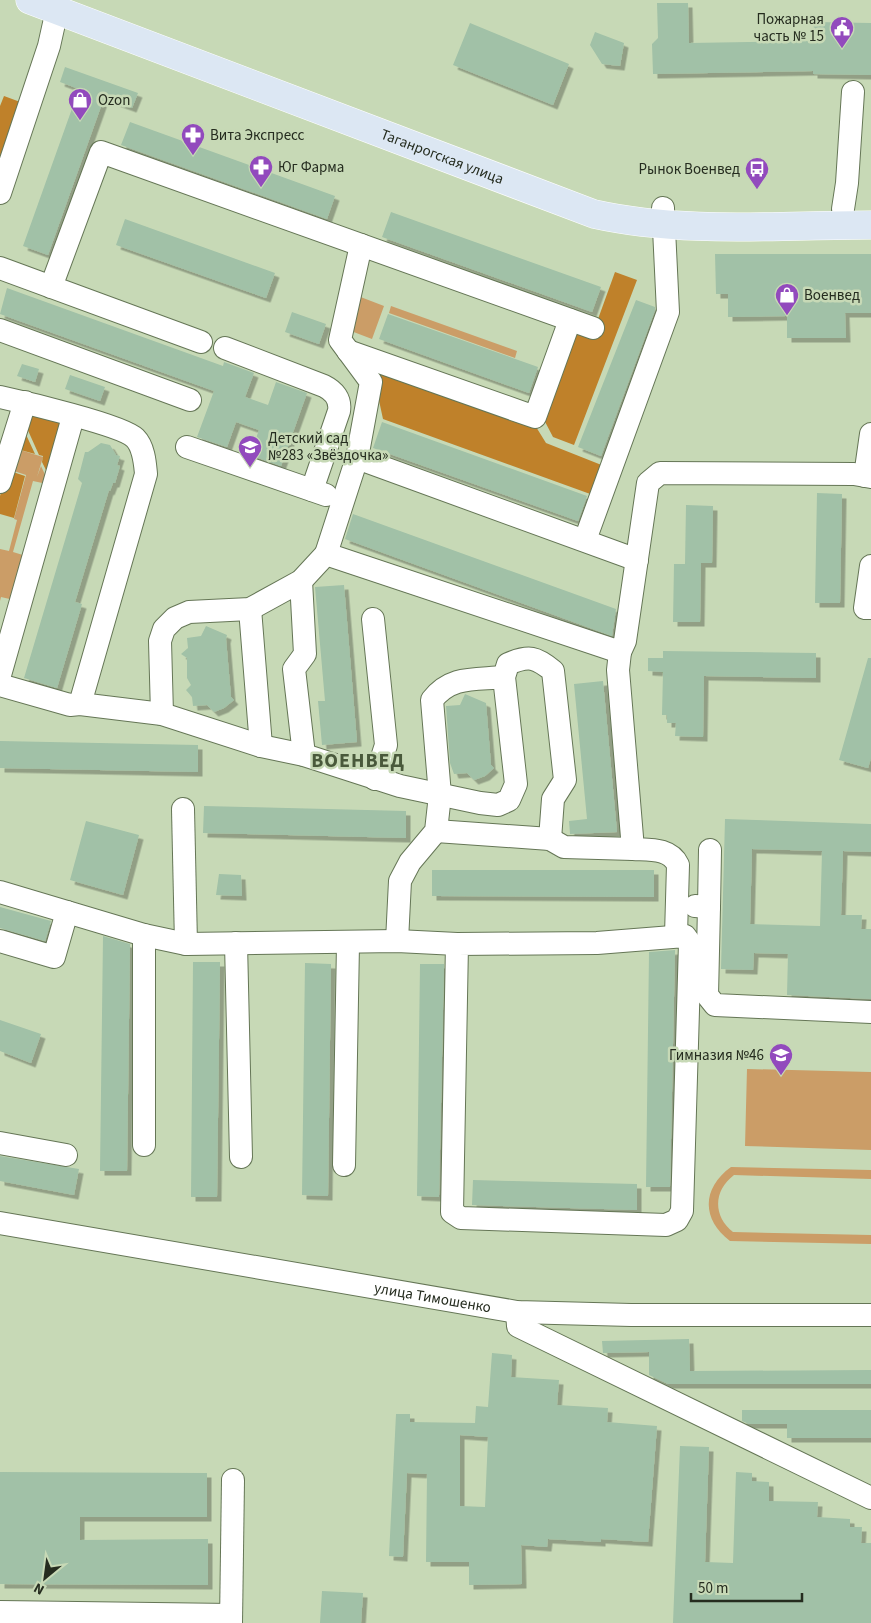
<svg xmlns="http://www.w3.org/2000/svg" width="871" height="1623" font-family="'Source Sans 3',sans-serif">
	<style>
		.green { fill: #cb9d67 }
		.forest { fill: #bf812a }
		.building { fill: #a1c1a7; fill-rule: evenodd; filter: url(#shadow) }
		.lines { fill: none; stroke-linecap: round; stroke-linejoin: round }
		.minor-casing { stroke: #657656; stroke-width: 24 }
		.major-casing { stroke: #fff; stroke-width: 29 }
		.minor { stroke: #fff; stroke-width: 22 }
		.major { stroke: #dce7f3; stroke-width: 28 }
		.labels { text-anchor: middle; stroke-width: 5; stroke-linejoin: round; paint-order: stroke }
		.poi-label { font-size: 15px; fill: #252c1f; stroke: #c7d9b6; text-anchor: start }
		.street-label { font-size: 15px; fill: #252c1f; stroke: #c7d9b6 }
		.district-label { font-size: 20px; font-weight: bold; letter-spacing: 1px; fill: #49593b; stroke: #c7d9b6 }
	</style>
	<defs>
		<filter id="shadow"><feDropShadow dx="4.5" dy="4.5" stdDeviation="0" flood-color="#0004"/></filter>
	</defs>
	<rect width="100%" height="100%" fill="#c7d9b6"/>
	<path class="green" d="M358,296L384,306L372,339L351,331Z
		M391,306L517,351L515,358L389,313Z
		M17,449L43,457L37,477L41,466L48,481L47,484L33,481L13,552L26,556L14,600L1,597L0,601V549L9,551L17,520L14,519L26,475L11,470Z
		M747,1069L871,1072V1150L745,1146Z
		M731,1167L871,1170V1179L734,1175C713,1191 713,1216 733,1232L871,1235V1244L730,1241C701,1219 702,1188 731,1167Z"/>
	<path class="forest" d="M4,96L23,103L0,171V106Z
		M615,272L637,280L574,445L553,437L541,414L573,326L593,333Z
		M380,368L533,422L546,443L604,466L593,495L383,419L375,382Z
		M31,414L62,422L49,476L42,462L43,456L39,455L26,426Z
		M22,426L35,454L17,449L10,471L25,476L14,518L0,514V496Z"/>
	<path class="building" d="M657,3H688L689,43L813,41L814,22L871,23V75L813,74V71L653,74L652,44L658,38Z
		M470,23L569,64L553,105L453,65Z
		M595,32L624,43L620,66L602,64L590,45Z
		M65,67L138,93L132,108L104,98L48,255L23,246L79,89L60,82Z
		M130,122L335,196L327,219L121,145Z
		M391,212L601,287L592,312L382,237Z
		M125,219L275,273L266,298L116,245Z
		M715,254H871V313H845L846,338H787V316L728,317V294H716Z
		M7,288L223,366L224,362L254,373L245,397L268,405L276,382L307,393L281,466L250,455L259,430L236,422L227,447L197,437L214,391L0,314Z
		M636,300L655,307V310L601,456L578,447Z
		M292,312L326,324L319,344L285,332Z
		M388,314L538,367L529,393L379,339Z
		M22,364L39,369L35,382L17,376Z
		M70,375L105,387L100,401L65,389Z
		M382,422L587,496L578,521L373,448Z
		M101,443L110,445L116,455L120,456L117,465L120,466L115,483H113L110,491L109,490L75,602L82,604L57,688L24,678L82,483L78,479L85,452H88Z
		M817,493L842,494L840,603H815Z
		M686,505L713,506L712,563H701L700,622H673L674,564H685Z
		M353,514L616,609L612,636L345,539Z
		M344,585L357,742L322,745L318,701H325L315,587Z
		M206,626L227,635L226,639L231,697L234,700L224,708L214,712L207,705L193,706L192,697L186,690L191,685L187,678V658L181,654L188,648L187,638L201,636Z
		M663,651L816,653V678L704,676L703,737L675,736L676,723H667V715H662L663,672L648,671V658H663Z
		M868,658H871V758L868,768L839,760Z
		M603,681L617,832L570,834L569,821L587,819L574,684Z
		M465,694L486,703L491,765L494,768L485,776L474,780L467,773L454,774L450,763L446,706L460,705Z
		M0,741L198,745V772L0,768Z
		M204,806L406,811V838L203,833Z
		M725,819L871,824V852L843,851L841,915H862L861,929H871V999L787,995L788,954L754,953L753,970L721,969ZM752,849L822,851L820,926L750,924Z
		M86,821L139,835L123,895L70,880Z
		M432,870H654V897L432,896Z
		M219,874L241,875L242,896L216,895Z
		M0,907L51,921L45,941L0,928Z
		M103,936L130,944L127,1171H100Z
		M675,950L670,1187H646L649,952Z
		M193,962H220L217,1197H191Z
		M305,963L331,964L328,1196L302,1195Z
		M420,964H444L439,1197L417,1196Z
		M0,1020L41,1034L31,1063L0,1051Z
		M0,1156L79,1169L74,1195L0,1181Z
		M473,1180L637,1184V1210L472,1205Z
		M689,1339L690,1371L871,1370V1384H668L649,1375V1352L603,1353L602,1341Z
		M492,1353L512,1355L511,1377L559,1380L557,1405L608,1408L607,1422L657,1426L648,1542L601,1539V1542L548,1539L547,1547L521,1545L522,1584L469,1585V1562H426L427,1474L407,1473L403,1557L389,1556L396,1414H410V1422L475,1423L476,1406L488,1407ZM460,1435L488,1437L485,1507L460,1506Z
		M742,1410H871V1438H787V1424H749L742,1421Z
		M680,1446L709,1447L705,1562L733,1563L736,1472L752,1473V1481L769,1482V1501L818,1502L817,1517L850,1519V1527H862L861,1543H871V1623H673Z
		M0,1472L207,1473V1517H80V1540L208,1539V1585L0,1584Z
		M322,1591L363,1593L361,1623H320Z"/>
	<g class="lines">
		<g class="minor-casing">
			<g id="minor">
				<path d="M0,193L49,46L57,10"/>
				<path d="M843,209L847,183L853,92"/>
				<path d="M361,245L340,340L371,382L357,458L326,554L620,652"/>
				<path d="M0,268L201,342"/>
				<path d="M51,287L101,152L593,328"/>
				<path d="M0,330L190,400"/>
				<path d="M225,348L324,386C334,391 341,399 339,411L312,490"/>
				<path d="M348,351L535,417L570,320"/>
				<path d="M0,397C23,402 122,425 135,438C144,447 145,463 146,474L80,704L70,705L0,685"/>
				<path d="M187,447L326,495"/>
				<path d="M357,458L637,560"/>
				<path d="M865,476L871,434"/>
				<path d="M0,482L25,402"/>
				<path d="M585,540L668,312L663,208"/>
				<path d="M871,566L865,608H871"/>
				<path d="M301,581L305,654L294,669L304,755"/>
				<path d="M250,609L261,746"/>
				<path d="M373,619L386,745L375,779"/>
				<path d="M0,675L73,417"/>
				<path d="M80,704L162,714L261,746L304,755L400,786L480,803L498,805L509,800L516,784L504,677L508,664C529,655 536,657 553,671L565,780L553,799L550,839"/>
				<path d="M162,714L160,641L164,629L175,618L189,612L250,609L301,581L326,554"/>
				<path d="M183,809L186,944"/>
				<path d="M436,831L550,839L564,847L633,849"/>
				<path d="M0,892L144,935L186,944L397,941L457,944L597,943L685,936L690,943L682,1211L677,1220L666,1225L461,1218L452,1212L457,944"/>
				<path d="M695,906L709,907L710,850"/>
				<path d="M709,907L707,995L715,1005L871,1012"/>
				<path d="M676,935L678,865C670,848 650,850 633,849L618,670L620,652L625,641L648,483L660,473L854,474L871,477"/>
				<path d="M0,941L54,957L67,912"/>
				<path d="M397,941L400,881L410,862L436,831L440,795L432,700C451,675 476,680 504,677"/>
				<path d="M236,943L241,1157"/>
				<path d="M0,1143L66,1155"/>
				<path d="M144,1145V935"/>
				<path d="M344,1165L348,944"/>
				<path id="s1" d="M0,1223L517,1312L631,1315H871"/>
				<path d="M517,1312L518,1326L871,1498"/>
				<path d="M0,1612L231,1615"/>
				<path d="M231,1623L233,1480"/>
			</g>
		</g>
		<g class="major-casing">
			<g id="major">
				<path id="s2" d="M30,0L594,214C684,234 779,225 871,225"/>
			</g>
		</g>
		<use href="#minor" class="minor"/>
		<use href="#major" class="major"/>
	</g>
	<defs>
		<g id="civic-pin" transform="scale(1.25)"><path d="M0 17L-7.5 6A9.5 9.5 0 1 1 7.5 6Z" fill="#924abd" stroke="#c7d9b6"/><path d="M-.6-6.5H3V-4.5H.6V-3L4-1V1h2V6H-6V1h2V-1L-.6-3ZM-1.2 2.5V6h2.4V2.5Z" fill="#fff"/></g>
		<g id="shop-pin" transform="scale(1.25)"><path d="M0 17L-7.5 6A9.5 9.5 0 1 1 7.5 6Z" fill="#924abd" stroke="#c7d9b6"/><path d="M-5-2.5h2.3a2.7 3.5 0 0 1 5.4 0H5L5.5 6h-11ZM-1.5-2.5h3a1.5 2.3 0 0 0-3 0Z" fill="#fff"/></g>
		<g id="pharmacy-pin" transform="scale(1.25)"><path d="M0 17L-7.5 6A9.5 9.5 0 1 1 7.5 6Z" fill="#924abd" stroke="#c7d9b6"/><path d="M-2-6h4v4h4v4h-4v4h-4v-4h-4v-4h4Z" fill="#fff"/></g>
		<g id="bus-pin" transform="scale(1.25)"><path d="M0 17L-7.5 6A9.5 9.5 0 1 1 7.5 6Z" fill="#924abd" stroke="#c7d9b6"/><path d="M-5-6H5V4H4V6H2V4H-2V6H-4V4H-5ZM-3.5-4V0h7V-4ZM-3.5 1.2v1.5H-2V1.2ZM2 1.2v1.5H3.5V1.2Z" fill="#fff"/></g>
		<g id="school-pin" transform="scale(1.25)"><path d="M0 17L-7.5 6A9.5 9.5 0 1 1 7.5 6Z" fill="#924abd" stroke="#c7d9b6"/><path d="M0-5L7-2L0 1L-7-2ZM-4 1L0 2.5L4 1V4Q0 6-4 4Z" fill="#fff"/></g>
	</defs>
	<g fill-rule="evenodd">
		<use href="#civic-pin" x="842" y="28"/>
		<use href="#shop-pin" x="80" y="100"/>
		<use href="#pharmacy-pin" x="193" y="135"/>
		<use href="#pharmacy-pin" x="261" y="167"/>
		<use href="#bus-pin" x="757" y="169"/>
		<use href="#shop-pin" x="787" y="295"/>
		<use href="#school-pin" x="250" y="447"/>
		<use href="#school-pin" x="781" y="1055"/>
	</g>
	<g class="labels">
		<g class="poi-label">
			<text x="824" y="24" text-anchor="end">Пожарная<tspan x="824" dy="17">часть № 15</tspan></text>
			<text x="98" y="105">Ozon</text>
			<text x="210" y="140">Вита Экспресс</text>
			<text x="278" y="172">Юг Фарма</text>
			<text x="740" y="174" text-anchor="end">Рынок Военвед</text>
			<text x="804" y="300">Военвед</text>
			<text x="268" y="443">Детский сад<tspan x="268" dy="17">№283 «Звёздочка»</tspan></text>
			<text x="764" y="1060" text-anchor="end">Гимназия №46</text>
		</g>
		<g class="street-label">
			<text dy="5" stroke="none"><textPath href="#s2" startOffset="441">Таганрогская улица</textPath></text>
			<text dy="5" stroke="none"><textPath href="#s1" startOffset="439">улица Тимошенко</textPath></text>
		</g>
		<g class="district-label">
			<text x="358" y="767">ВОЕНВЕД</text>
		</g>
	</g>
	<g transform="translate(45 1578) rotate(209)" stroke="#c7d9b6" stroke-width="4" paint-order="stroke">
	<path d="M0-4L9 19L0 12L-9 19Z" fill="#252c1f"/>
	<text y="-8" font-size="14" font-weight="bold" text-anchor="middle" fill="#252c1f">N</text>
	</g>
	<path d="M691 1593v8h111v-8" fill="none" stroke="#252c1f" stroke-width="2.5"/>
	<text x="698" y="1593" font-size="15" fill="#252c1f" stroke="#c7d9b6" stroke-width="4" paint-order="stroke">50 m</text>
</svg>
